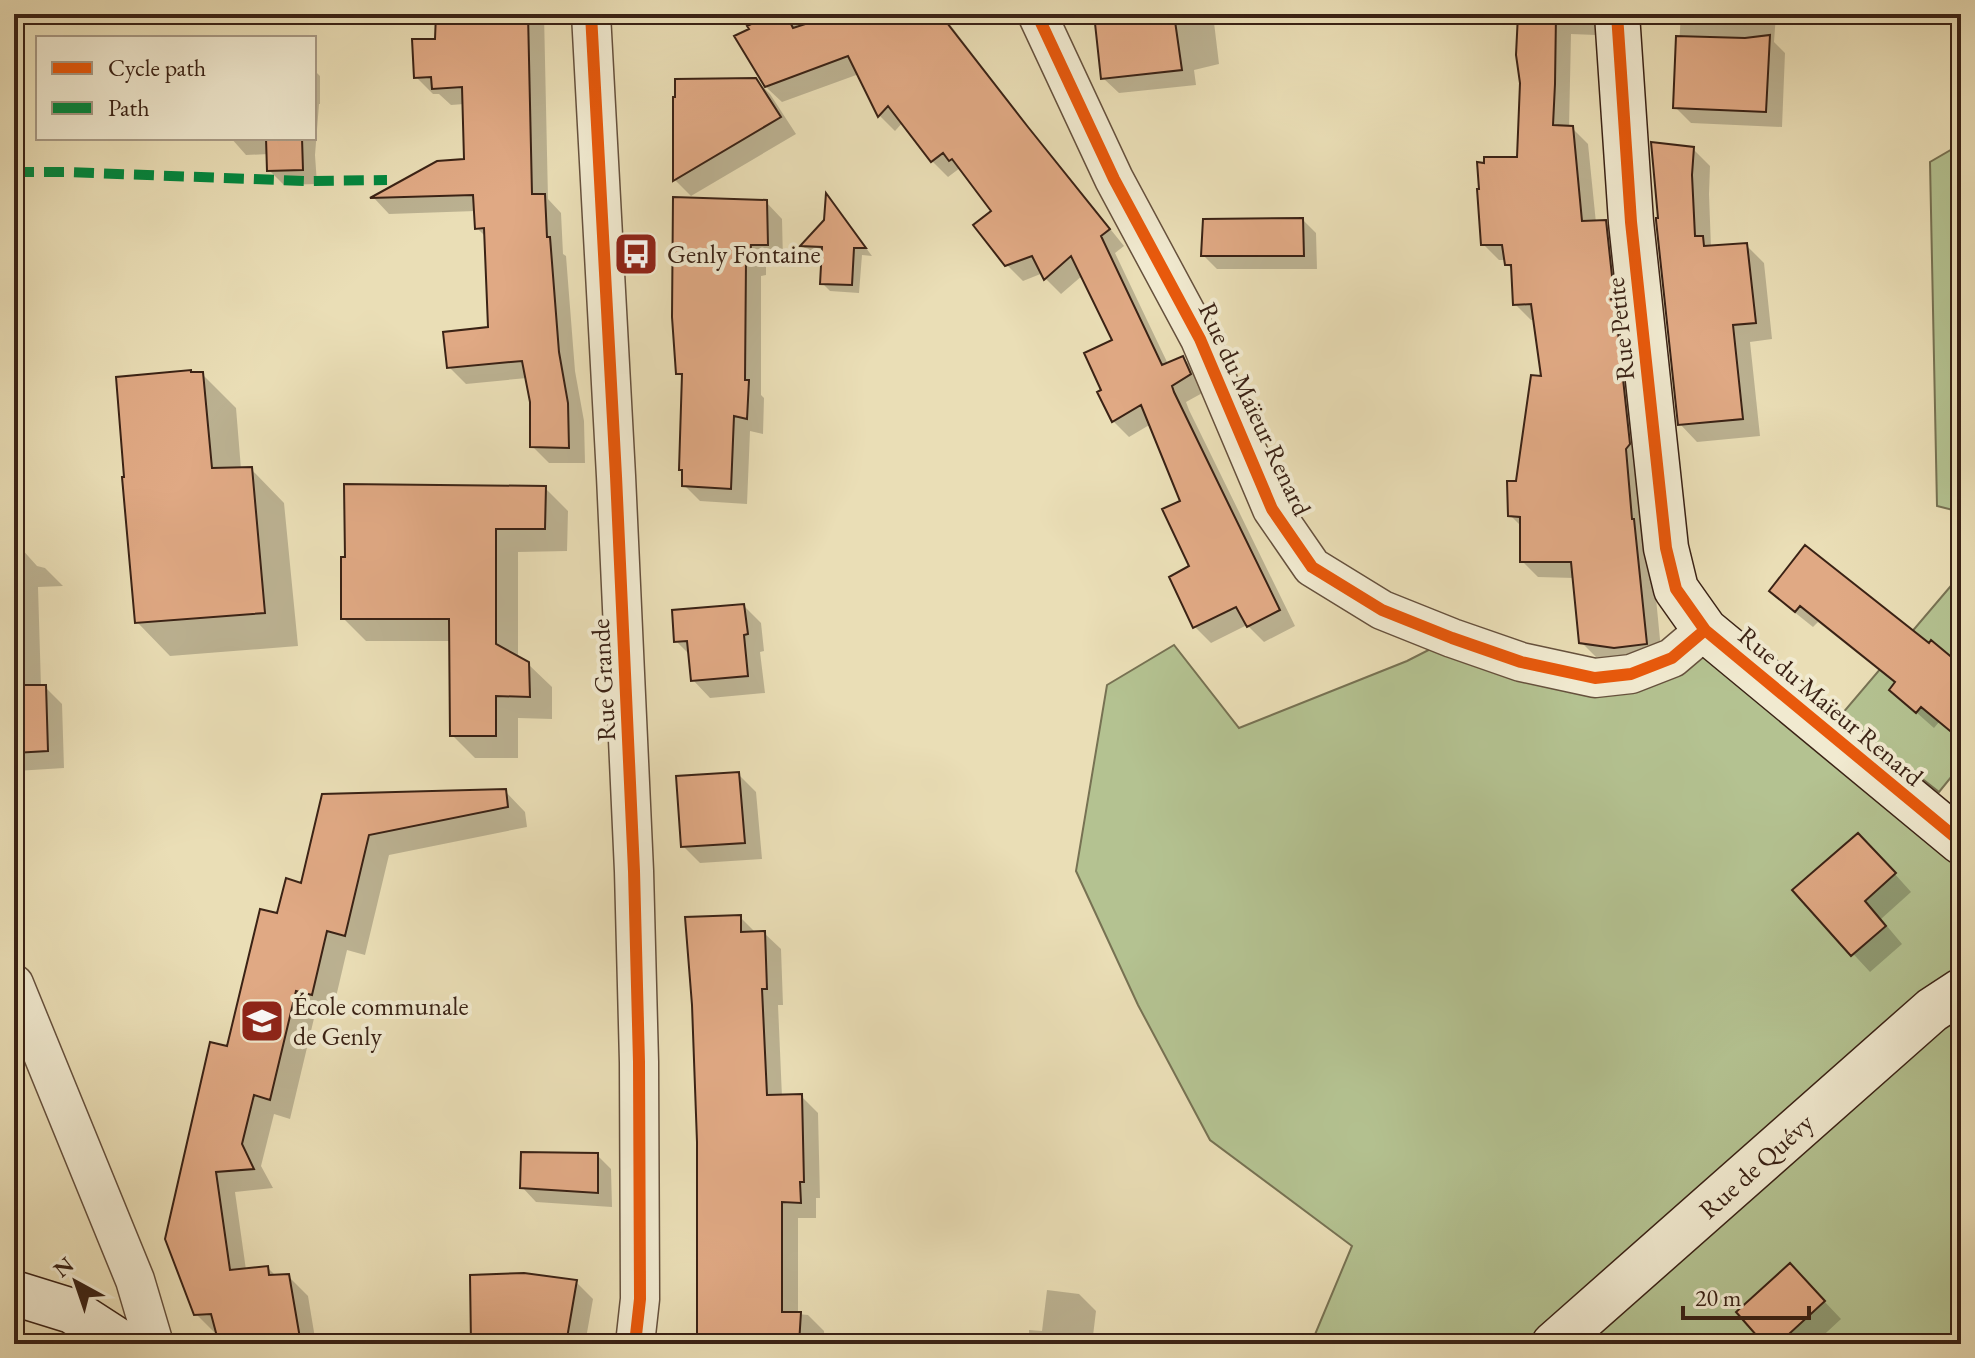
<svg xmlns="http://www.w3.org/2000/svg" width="1975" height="1358" font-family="'EB Garamond',serif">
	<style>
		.green { fill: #b4c291; stroke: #777253; stroke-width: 2 }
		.shadow { fill: #0003 }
		.building { fill: #e0a984; stroke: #3a2215; stroke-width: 2 }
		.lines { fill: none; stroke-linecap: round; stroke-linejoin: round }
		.street-casing { stroke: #66513d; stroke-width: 41 }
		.secondary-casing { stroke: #3a2215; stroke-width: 47 }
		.street { stroke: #f1ead0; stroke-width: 38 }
		.secondary { stroke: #f1ead0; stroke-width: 44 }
		.quiet { stroke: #00873e; stroke-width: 10; stroke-dasharray: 20 10; stroke-linecap: butt }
		.cycleway-casing { stroke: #f1ead0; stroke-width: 17 }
		.cycleway { stroke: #e8590c; stroke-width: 12 }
		.labels { text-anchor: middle; stroke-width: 8; stroke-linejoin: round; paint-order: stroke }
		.poi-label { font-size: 26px; fill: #3a2215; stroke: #f1ead0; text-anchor: start }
		.street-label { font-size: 26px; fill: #3a2215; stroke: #f1ead0 }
	</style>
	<rect width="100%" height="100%" fill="#eadeb6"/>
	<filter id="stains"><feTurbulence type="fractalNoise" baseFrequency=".0025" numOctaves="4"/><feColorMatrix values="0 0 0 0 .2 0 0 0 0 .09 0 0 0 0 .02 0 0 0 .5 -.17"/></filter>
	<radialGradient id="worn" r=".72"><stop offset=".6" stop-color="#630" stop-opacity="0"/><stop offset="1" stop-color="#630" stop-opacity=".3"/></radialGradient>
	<path class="green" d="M1961,144V512L1937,506L1930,162Z
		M1961,574V765L1939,792L1841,715Z
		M1705,630L1961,842V1344H1311L1352,1246L1210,1140L1138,1005L1076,871L1107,685L1174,645L1239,728L1407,661L1452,638L1595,678Z"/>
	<path class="shadow" d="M438,14H544L548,199L561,213L563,254L566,256L575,371L584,421L585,463H549L532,446V402L527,378L466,384L449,367L490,329L486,237L477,228L476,211L389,214L374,198L438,163L466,161L464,104L451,105L439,94H433L416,77L437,41Z
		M777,14H786L800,28L842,14H942L1043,146L1124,246L1115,253L1168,364L1183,358L1199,374L1206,391L1186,402L1189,410L1295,626L1264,642L1247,625L1211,643L1195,627L1171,578L1192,567L1183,502L1151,424L1129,437L1113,421L1104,391L1114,341L1083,275L1061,294L1045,278L1043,273L1023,281L1007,265L994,211L960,168L948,177L932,161L903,122L895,131L880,116L859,74L782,102L768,89L737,37Z
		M1096,14H1213L1219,64L1194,70L1196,85L1119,93L1103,78Z
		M1520,14H1595L1596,35L1571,34L1569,128H1572L1588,144L1596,223L1605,222L1621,238L1662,660L1632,664L1597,658L1581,642L1574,578L1538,577L1522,561V527L1510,515L1543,378L1535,320H1531L1515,304L1513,270L1507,264V260H1499L1483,244L1519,159L1521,83Z
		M1681,14H1776L1774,42L1785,53L1782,127L1691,123L1675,107Z
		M314,70L320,76V104H319L315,155L317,184L284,185L269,170V154L246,155L231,138H314Z
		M756,80L770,94L796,134L691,196L675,180V99Z
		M1693,149L1710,166L1709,194L1711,248L1746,245L1764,263L1772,339L1750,342L1760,436L1697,442L1680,424L1660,219Z
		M828,197L872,256L862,255L859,293L830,291L822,283L824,254H810L803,246L826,221Z
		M766,202L782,219L783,261L766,260V275L761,276V395L764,398L763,434L750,431L747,504L700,501L684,485V472L681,470L684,378L678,373Z
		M1303,220L1316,233L1317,269H1217L1203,255Z
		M193,374H202L236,408L241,469H251L284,503L298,646L170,656L137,622Z
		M545,488L568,511L567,551L518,552V658L528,664L552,687V719L518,718V758H475L452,735V641H366L343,618Z
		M14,547H20L37,566L45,568L63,586L38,587L41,687H45L62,704L64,768L16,771L14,769Z
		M1771,590L1961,668V741L1939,722L1934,728L1891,690L1896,684L1818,622L1813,627L1788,607Z
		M744,606L761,623L764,651L760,652L765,693L710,698L693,680L690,655L676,641Z
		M738,774L756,792L762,859L700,863L683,846Z
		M505,791L525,812L527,827L389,855L365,955L347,950L332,1014L316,1010L290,1119L274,1114L261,1166L273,1188L235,1192L246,1270L268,1268L276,1276H288L308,1296L316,1344H221L219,1334H216L196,1314L228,1049L278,915L303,886L324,796Z
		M1876,853L1911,892L1881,919L1902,944L1870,972L1794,890Z
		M740,917L756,933H764L781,949L783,1005H778L782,1097L801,1096L818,1113L820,1198H816V1218H798V1314L808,1315L824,1331L825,1344H699Z
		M597,1155L611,1169L612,1207L536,1202L522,1187Z
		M576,1282L593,1299L585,1344H473Z
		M1807,1283L1841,1319L1814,1344H1767Z
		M1047,1290L1079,1294L1096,1311L1092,1344H1006V1335H1029V1330L1042,1331Z"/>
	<path class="building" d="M436,14H528L532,194H545L547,237H550L559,352L568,403L569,448L530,447V402L522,361L447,368L443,332L488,327L484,228L475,229L473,195L370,198L437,161L464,159L462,87L432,89L431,77L414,78L412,39H435Z
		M773,14H786L793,28L836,14H940L1028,127L1110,229L1101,236L1162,365L1183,356L1191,374L1172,386L1174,392L1280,610L1247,627L1236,607L1193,628L1169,577L1189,566L1162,509L1180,501L1141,405L1112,422L1097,392L1101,390L1084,353L1112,340L1071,256L1044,280L1032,256L1005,266L973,225L991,211L952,159L949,161L943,153L931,162L888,106L878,117L848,56L765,87L734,36L749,29L747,26Z
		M1094,14H1174L1182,70L1101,79Z
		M1518,14H1556L1555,84L1553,125L1573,126L1582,221L1606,220L1630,444L1626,449L1632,519H1634L1647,644L1614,648L1579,643L1571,562H1520V517L1508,516L1507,481H1516L1531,375L1541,376L1531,304L1513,305L1511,265H1505L1502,245H1481L1477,189H1479L1477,162L1484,163V157H1517L1520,83L1516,55Z
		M1770,35L1766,112L1673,108L1676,36L1745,38Z
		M756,78L781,117L673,181V97H675V79Z
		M266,138H302L303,170L267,171Z
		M1651,142L1694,147L1692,175L1695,236H1703L1704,246L1747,243L1756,323L1733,325L1743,419L1678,425L1656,220V218H1658Z
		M826,193L866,248H854L852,285L820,284L822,247L800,246L824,220Z
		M673,197L767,200L768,245H751L750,259L746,260L745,380H749L747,419L734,416L731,489L682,486V470H679L682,374H676L672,317Z
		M1303,218L1304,256H1201L1203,219Z
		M191,370V372H203L212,468L252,467L265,613L135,623L122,477H124L116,377Z
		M344,484L546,486L545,529H496V644L529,662L530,697L496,696V736H450L449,619H341V557H345Z
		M1805,545L1929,643L1931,640L1961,665V740L1921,707L1916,713L1889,690L1895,682L1800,606L1795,612L1769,591Z
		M744,604L748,634L744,635L748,676L691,681L687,641L674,642L672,610Z
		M14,685H46L48,751L14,753Z
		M739,772L745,843L681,847L676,776Z
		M506,789L508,807L369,835L345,936L327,931L312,995L296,991L270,1100L254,1095L242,1144L254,1169L216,1172L230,1270L268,1266L269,1275L289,1274L301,1344H219L211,1314L194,1315L165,1239L210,1042L227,1046L260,909L277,913L286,878L301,883L322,794Z
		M1858,833L1896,873L1865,901L1886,926L1851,956L1792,890Z
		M741,915V932L765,931L767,989H762L767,1095L802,1094L804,1182H800L801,1203L782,1202V1312H801L799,1344H697V1142L692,1005L685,917Z
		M521,1152L598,1153V1193L520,1188Z
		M1790,1263L1825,1301L1778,1344H1764L1736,1312Z
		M524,1273L577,1280L566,1344H471L470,1275Z"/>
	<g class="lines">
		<g class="street-casing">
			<path id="street" d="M591,14L616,476L634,871L639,1062L640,1299L635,1344
				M1037,14L1114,179L1200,339L1272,509L1312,567L1382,610L1452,638L1521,662L1595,678L1631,674L1672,658L1705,630
				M14,984L135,1280L154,1344"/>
		</g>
		<g class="secondary-casing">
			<path id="secondary" d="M1617,14L1631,222L1666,548L1676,589L1705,630L1961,842
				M14,1293L72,1311L123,1344
				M1554,1344L1932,1010L1961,991"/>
		</g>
		<use href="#street" class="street"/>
		<use href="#secondary" class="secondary"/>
		<path class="quiet" d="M14,172H65L304,181L387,180"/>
		<g class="cycleway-casing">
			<path id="cycleway" d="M591,14L616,476L634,871L639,1062L640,1299L635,1344
				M1037,14L1114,179L1200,339L1272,509L1312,567L1382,610L1452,638L1521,662L1595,678L1631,674L1672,658L1705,630
				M1617,14L1631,222L1666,548L1676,589L1705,630L1961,842"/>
		</g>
		<use href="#cycleway" class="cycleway"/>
	</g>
	<defs>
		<g id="bus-square" transform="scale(2.3)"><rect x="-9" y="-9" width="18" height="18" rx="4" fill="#8f2418" stroke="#f1ead0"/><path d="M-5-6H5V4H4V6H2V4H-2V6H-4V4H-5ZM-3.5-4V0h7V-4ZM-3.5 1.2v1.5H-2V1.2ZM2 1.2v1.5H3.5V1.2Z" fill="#fff"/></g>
		<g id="school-square" transform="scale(2.3)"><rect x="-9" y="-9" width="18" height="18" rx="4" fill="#8f2418" stroke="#f1ead0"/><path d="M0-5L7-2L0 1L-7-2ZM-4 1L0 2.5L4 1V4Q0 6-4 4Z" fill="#fff"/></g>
	</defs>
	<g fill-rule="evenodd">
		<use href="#bus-square" x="636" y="254"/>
		<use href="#school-square" x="262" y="1021"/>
	</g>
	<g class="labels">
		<g class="poi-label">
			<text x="667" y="263">Genly Fontaine</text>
			<text x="293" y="1015">École communale<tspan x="293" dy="30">de Genly</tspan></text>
		</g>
		<g class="street-label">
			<text transform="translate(1620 329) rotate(-96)" y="9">Rue Petite</text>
			<text transform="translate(1255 409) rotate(65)" y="9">Rue du Maïeur Renard</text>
			<text transform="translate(603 680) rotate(-93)" y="9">Rue Grande</text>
			<text transform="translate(1831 706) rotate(40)" y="9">Rue du Maïeur Renard</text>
			<text transform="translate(1756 1166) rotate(-42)" y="9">Rue de Quévy</text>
		</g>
	</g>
	<rect width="1975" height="1358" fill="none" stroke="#eadeb6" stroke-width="48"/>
	<rect x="16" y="16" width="1943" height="1326" fill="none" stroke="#3a2215" stroke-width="4"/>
	<rect x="24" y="24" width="1927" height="1310" fill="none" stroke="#3a2215" stroke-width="2"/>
	<rect x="36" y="36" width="280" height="104" fill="#f1ead0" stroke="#a89a85" stroke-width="2"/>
	<rect x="52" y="62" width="40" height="12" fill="#e8590c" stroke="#a89a85" stroke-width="2"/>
	<text x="108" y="76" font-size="24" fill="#3a2215">Cycle path</text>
	<rect x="52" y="102" width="40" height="12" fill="#00873e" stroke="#a89a85" stroke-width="2"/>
	<text x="108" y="116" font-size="24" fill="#3a2215">Path</text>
	<g transform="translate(76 1282) rotate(320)" stroke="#f1ead0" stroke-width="6" paint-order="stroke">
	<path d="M0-6L14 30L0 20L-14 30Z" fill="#3a2215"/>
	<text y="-12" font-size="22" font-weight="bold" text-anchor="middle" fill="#3a2215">N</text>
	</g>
	<path d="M1683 1306v12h126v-12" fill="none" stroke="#3a2215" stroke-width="4"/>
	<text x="1695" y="1306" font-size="24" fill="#3a2215" stroke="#f1ead0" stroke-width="6" paint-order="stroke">20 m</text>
	<rect width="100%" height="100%" filter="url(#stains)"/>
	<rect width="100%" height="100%" fill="url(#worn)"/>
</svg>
